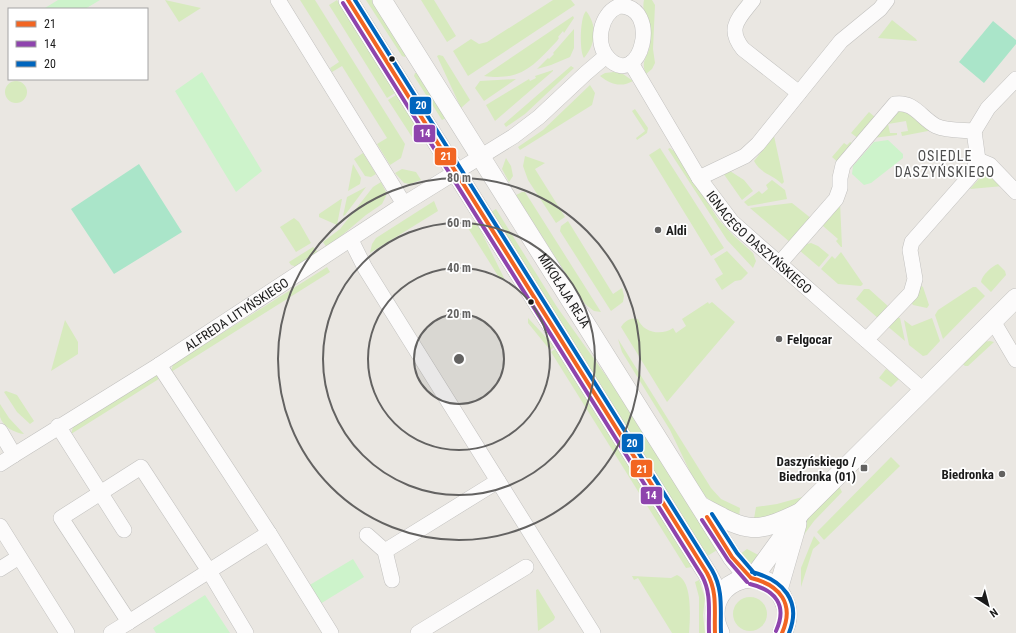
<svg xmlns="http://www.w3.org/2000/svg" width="1016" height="633" font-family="'Roboto Condensed',sans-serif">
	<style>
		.grass { fill: #d7eabe }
		.park { fill: #cdf3cb }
		.pitch { fill: #aae5c9 }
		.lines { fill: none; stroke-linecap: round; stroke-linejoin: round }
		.minor-casing { stroke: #c2c1bf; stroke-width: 16 }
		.tertiary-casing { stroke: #c2c1bf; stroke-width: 20 }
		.minor { stroke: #fcfbfb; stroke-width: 15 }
		.tertiary { stroke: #fcfbfb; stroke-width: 19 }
		.bus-1-casing { stroke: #fff; stroke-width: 7 }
		.bus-2-casing { stroke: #fff; stroke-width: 7 }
		.bus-3-casing { stroke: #fff; stroke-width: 7 }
		.bus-1 { stroke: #f26522; stroke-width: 4 }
		.bus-2 { stroke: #8e44ad; stroke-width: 4 }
		.bus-3 { stroke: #0065bd; stroke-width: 4 }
		.ring { fill: none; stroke: #636261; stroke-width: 2 }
		.bus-dot { fill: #1b1b1b; stroke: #fff; stroke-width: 1.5 }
		.poi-dot { fill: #636261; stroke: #fff; stroke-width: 1.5 }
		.labels { text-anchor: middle; stroke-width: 3.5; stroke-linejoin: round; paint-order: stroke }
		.poi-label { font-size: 13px; font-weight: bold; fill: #1b1b1b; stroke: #fff; text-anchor: start }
		.street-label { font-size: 13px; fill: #1b1b1b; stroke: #fff }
		.neighbourhood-label { font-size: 14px; letter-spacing: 1px; fill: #4e4e4e; stroke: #fff }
		.centre { fill: #636261; stroke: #fff; stroke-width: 2 }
		.ring-label { font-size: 12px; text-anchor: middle; font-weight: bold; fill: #636261; stroke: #fff; stroke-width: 3.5; stroke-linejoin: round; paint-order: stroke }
		.line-badge { stroke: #fff; stroke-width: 1.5 }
		.badge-label { font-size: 11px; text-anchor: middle; font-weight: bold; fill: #fff }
	</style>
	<rect width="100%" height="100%" fill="#eae7e2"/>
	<path class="grass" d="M165,0L201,8L179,22Z
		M300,0H315L405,144L401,158L390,165L377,144L387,138L342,66L332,72L330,68L339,62Z
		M337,0L395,93L387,98L329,5Z
		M366,0H373L406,55L405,57L402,56Z
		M421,0H434L456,36L447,42Z
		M553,0H571L575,5L468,76L453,51L471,39L479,44L487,42Z
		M644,0H652L655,5L653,49L655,63L652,69L646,74C639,59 651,55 650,41C649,28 641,13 644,0Z
		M586,11C598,26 596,44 584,58C579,51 580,17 586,11Z
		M573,16L574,18L564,33L563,31L558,37L559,38L557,41C533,66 522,81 484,76Z
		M892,20L916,39L917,41L878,38Z
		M574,29V48L570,57L551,65L537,69L548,58L549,59L554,54L553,53Z
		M439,55L443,56L470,100L461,108L437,56Z
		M571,66L574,68L525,114L506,127L504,124Z
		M553,70V71L495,121L486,105L529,79L530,81L536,78L535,76Z
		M614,72L623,74L633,81C621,88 610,84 600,76L605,73Z
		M415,73H417L446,118L442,120L414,76Z
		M516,79L484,101L475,88L480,81Z
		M5 92a11 11 0 1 1 22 0a11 11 0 1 1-22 0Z
		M590,85L595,93L592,105L520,150L518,147L543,130Z
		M396,95L421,134L412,137L388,100Z
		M635,109L648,128L647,133L637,140L636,138L645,131L632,111Z
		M902,110L933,130L902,136L901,132L908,131L906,121L888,124L890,133H897V135L873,138L895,112Z
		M869,112L876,118L859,139L851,133Z
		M774,136L784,182L782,184C772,174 761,174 754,161Z
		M850,142L855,145L839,163L832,157L844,143L847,145Z
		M660,148L724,248L711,256L651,158L649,155Z
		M670,148L676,153L718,219L734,236L753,253L756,261L753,268L727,240L668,149Z
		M363,153L376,174L371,177L365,176L354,159Z
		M525,156L545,163L535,169L565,217L556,223L528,180L523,166Z
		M506,158L511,166L513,176L509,182L502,169Z
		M353,164L361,178L360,184L348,191Z
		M402,169L416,172L421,180L410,184L404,183L395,173Z
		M730,171L744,180L753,191L742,200L723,173Z
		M986,171L1003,186L970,189Z
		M772,180L785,190L787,199L748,206L744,202L759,191L762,194L768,189L766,185Z
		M381,182L386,192V196L382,204L366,215L327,248L323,242L340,229L373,187Z
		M366,187L345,215L343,216L347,197Z
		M522,192H525L601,312L594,311L585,304L516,195Z
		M341,199H342L337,225L319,217V214Z
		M434,201L438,211L370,253L372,244L376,238Z
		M840,202L842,247H841L836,241L838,239L823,226L825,219Z
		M792,203L812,219L791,243L750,208Z
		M496,209L557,307L612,384L717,550L706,557L491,212Z
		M294,218L299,222L311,243L296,252L280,227Z
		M476,221L505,280L500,279L468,228Z
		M568,221L613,294L622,288L624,296L623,302L611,311L560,231L561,226Z
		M811,243L818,246L829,255L819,267L799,250L803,245Z
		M313,247L319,253L297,267L291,265L289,262Z
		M727,251L748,273L741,280L735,281L722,290L715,279L723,274L714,259Z
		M841,252L863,284L861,286L838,284L821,269L832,256L835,259Z
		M998,264L1005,271L1006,275L991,292L981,282C982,275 992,266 998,264Z
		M327,267L330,272L171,372L173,364Z
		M920,285L923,287L929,305L927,308L913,305L911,302Z
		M973,287H976L985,296L943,339L935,315L938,310Z
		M864,289H869L889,307L879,319L856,299Z
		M708,302L709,304L712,302L735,322L667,402L621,327C625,321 630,317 638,319C643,333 662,336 673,328L676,333L686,326L682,319Z
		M896,317L900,318L905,341L886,325Z
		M528,318L555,347L550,350L528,323Z
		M932,318L940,341L927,355L923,356L909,345L904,320L912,326Z
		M65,320L78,342V354L51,371Z
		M618,339L711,488L721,499L740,508L739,517L716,506L703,494L693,478L670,430L622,352Z
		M990,341L994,342L968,366H965L962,363L982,342Z
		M555,349L678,545L692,567L686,568L551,352Z
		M886,369L899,379L891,387L879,378Z
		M156,374L162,377L71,434L73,427Z
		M6,391L17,395L34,421L30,424L17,412L4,392Z
		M0,404L9,418L24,434C15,433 3,427 0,417C0,414 0,408 0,404Z
		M891,457L900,466L824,540L817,532Z
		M839,486L842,492L814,521L803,536C802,515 826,500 839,486Z
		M806,496L784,513L754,519L756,507L777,504Z
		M814,536L820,543L813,549L801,587V568Z
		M747,549L762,557L759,561L751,563L743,560L740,554Z
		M677,575C693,581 690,619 689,633H672L638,578L634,580L632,576L671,578Z
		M699,580L705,598L703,615L705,633H699V597L695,582Z
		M538,589L555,617L554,620L538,631L536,590Z
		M733 614a17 17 0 1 1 34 0a17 17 0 1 1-34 0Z"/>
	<path class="park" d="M58,0H100L85,9L45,8Z
		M202,72L262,171L236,192L175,91Z
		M888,140L903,154V158L871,183L864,185L852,174L853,166L874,142Z
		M353,559L364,577L320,604L308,586Z
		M205,595L230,633H156L153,628Z"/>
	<path class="pitch" d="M993,21L1016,40V44L984,83L959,62Z
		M139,164L182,232L114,274L71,209Z"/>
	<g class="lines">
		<g class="minor-casing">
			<g id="minor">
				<path d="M278,0L404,204"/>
				<path d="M753,0C739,18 726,28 743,49L799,93"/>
				<path d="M619,6C662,5 641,90 609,59C594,44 600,14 619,6Z"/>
				<path id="s1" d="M631,63L699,178L732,222L924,391"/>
				<path d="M974,131L988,108L1016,79"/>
				<path d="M978,160L990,165L1016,192"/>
				<path d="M699,178L745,156L758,144L841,41L880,9L887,0"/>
				<path d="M351,240L365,268L593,633"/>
				<path d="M779,264L836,199L840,188V178L843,165L895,104C914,101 921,118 936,126C947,131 962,130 974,131L978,160L971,175L912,242L910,250L915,279L911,293L866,340"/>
				<path d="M993,321L1016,360"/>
				<path d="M159,365L269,533L331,633"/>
				<path d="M58,426L124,530"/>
				<path id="s2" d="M0,431L14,455L159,365L404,204L514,136L539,117L586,73L606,56"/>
				<path d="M0,464L14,455"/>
				<path d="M141,467L209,571L129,622L61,518Z"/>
				<path d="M0,526L67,633"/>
				<path d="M367,535L385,551L498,481"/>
				<path d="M385,551L392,580"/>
				<path d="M0,569L19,557"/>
				<path d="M111,633L129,622"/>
				<path d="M246,633L209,571L269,533"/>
				<path d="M418,633L526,567"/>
			</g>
		</g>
		<g class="tertiary-casing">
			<g id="tertiary">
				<path d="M348,0L707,573L713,584L716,602"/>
				<path id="s3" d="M382,0L732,557L740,567L751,578"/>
				<path d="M702,507C746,530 752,536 799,513"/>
				<path d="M753,578L801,512L1016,298"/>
				<path d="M778,590L797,524"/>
				<path d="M720,633C696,585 765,555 784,601C789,611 788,623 782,633"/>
			</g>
		</g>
		<use href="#minor" class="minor"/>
		<use href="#tertiary" class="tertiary"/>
		<g class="bus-1-casing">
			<path id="bus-1" d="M348,0L707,573C718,593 714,611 715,633
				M707,517L732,557L751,578
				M751,578C780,585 795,604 782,633"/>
		</g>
		<g class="bus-2-casing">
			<path id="bus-2" d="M343,3L702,576C712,594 708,613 709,633
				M702,520L728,560L747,582
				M750,584C775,590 788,605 776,631"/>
		</g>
		<g class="bus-3-casing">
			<path id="bus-3" d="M355,0L712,570C724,591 720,610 721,633
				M712,514L737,553L755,574
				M752,572C783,580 802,601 789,633"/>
		</g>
		<use href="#bus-1" class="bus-1"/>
		<use href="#bus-2" class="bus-2"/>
		<use href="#bus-3" class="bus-3"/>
	</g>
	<circle cx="459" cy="359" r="45" fill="#636261" fill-opacity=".12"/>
	<g class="ring">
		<circle cx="459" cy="359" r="45"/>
		<circle cx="459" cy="359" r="91"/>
		<circle cx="459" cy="359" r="136"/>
		<circle cx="459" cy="359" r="181"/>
	</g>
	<g class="bus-dot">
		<circle cx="392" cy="59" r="3.5"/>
		<circle cx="531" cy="302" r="3.5"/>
	</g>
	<g class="poi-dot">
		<circle cx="658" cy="230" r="4"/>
		<circle cx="779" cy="339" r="4"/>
		<rect x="860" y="464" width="8" height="8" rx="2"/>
		<circle cx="1002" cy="474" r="4"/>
	</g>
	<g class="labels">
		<g class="poi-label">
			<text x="666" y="235">Aldi</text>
			<text x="787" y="344">Felgocar</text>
			<text x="856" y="466" text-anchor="end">Daszyńskiego /<tspan x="856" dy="15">Biedronka (01)</tspan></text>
			<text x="994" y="479" text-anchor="end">Biedronka</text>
		</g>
		<g class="street-label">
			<text dy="5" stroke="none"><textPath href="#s1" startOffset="222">IGNACEGO DASZYŃSKIEGO</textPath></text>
			<text dy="5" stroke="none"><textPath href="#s3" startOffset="343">MIKOŁAJA REJA</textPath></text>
			<text dy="5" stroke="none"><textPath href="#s2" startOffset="291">ALFREDA LITYŃSKIEGO</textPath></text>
		</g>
		<g class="neighbourhood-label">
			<text x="945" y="161">OSIEDLE<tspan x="945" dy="16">DASZYŃSKIEGO</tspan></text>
		</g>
	</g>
	<circle cx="459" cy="359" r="6" class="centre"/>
	<g class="ring-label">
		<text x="459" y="182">80 m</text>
		<text x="459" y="227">60 m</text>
		<text x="459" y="272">40 m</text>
		<text x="459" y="318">20 m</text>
	</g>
	<g class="line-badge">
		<rect x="409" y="96" width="23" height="19" rx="4" fill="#0065bd"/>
		<rect x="413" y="124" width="23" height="19" rx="4" fill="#8e44ad"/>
		<rect x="434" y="147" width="23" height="19" rx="4" fill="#f26522"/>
		<rect x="621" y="433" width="23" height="20" rx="4" fill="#0065bd"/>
		<rect x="630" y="459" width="23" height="19" rx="4" fill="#f26522"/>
		<rect x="640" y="486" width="23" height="19" rx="4" fill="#8e44ad"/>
	</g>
	<g class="badge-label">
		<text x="421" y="109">20</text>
		<text x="425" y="137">14</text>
		<text x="446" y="160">21</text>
		<text x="632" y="447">20</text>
		<text x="642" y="473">21</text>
		<text x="651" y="499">14</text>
	</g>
	<rect x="8" y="8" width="140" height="72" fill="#ffffff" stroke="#a4a4a4"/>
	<rect x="16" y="21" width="20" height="6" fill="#f26522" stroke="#a4a4a4"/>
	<text x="44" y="28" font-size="12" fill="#1b1b1b">21</text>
	<rect x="16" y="41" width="20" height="6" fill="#8e44ad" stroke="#a4a4a4"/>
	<text x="44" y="48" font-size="12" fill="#1b1b1b">14</text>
	<rect x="16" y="61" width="20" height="6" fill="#0065bd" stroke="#a4a4a4"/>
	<text x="44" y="68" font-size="12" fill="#1b1b1b">20</text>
	<g transform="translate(988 605) rotate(144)" stroke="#ffffff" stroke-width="3" paint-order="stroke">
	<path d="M0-3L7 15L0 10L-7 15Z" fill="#1b1b1b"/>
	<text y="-6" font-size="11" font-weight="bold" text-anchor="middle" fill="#1b1b1b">N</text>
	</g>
</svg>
